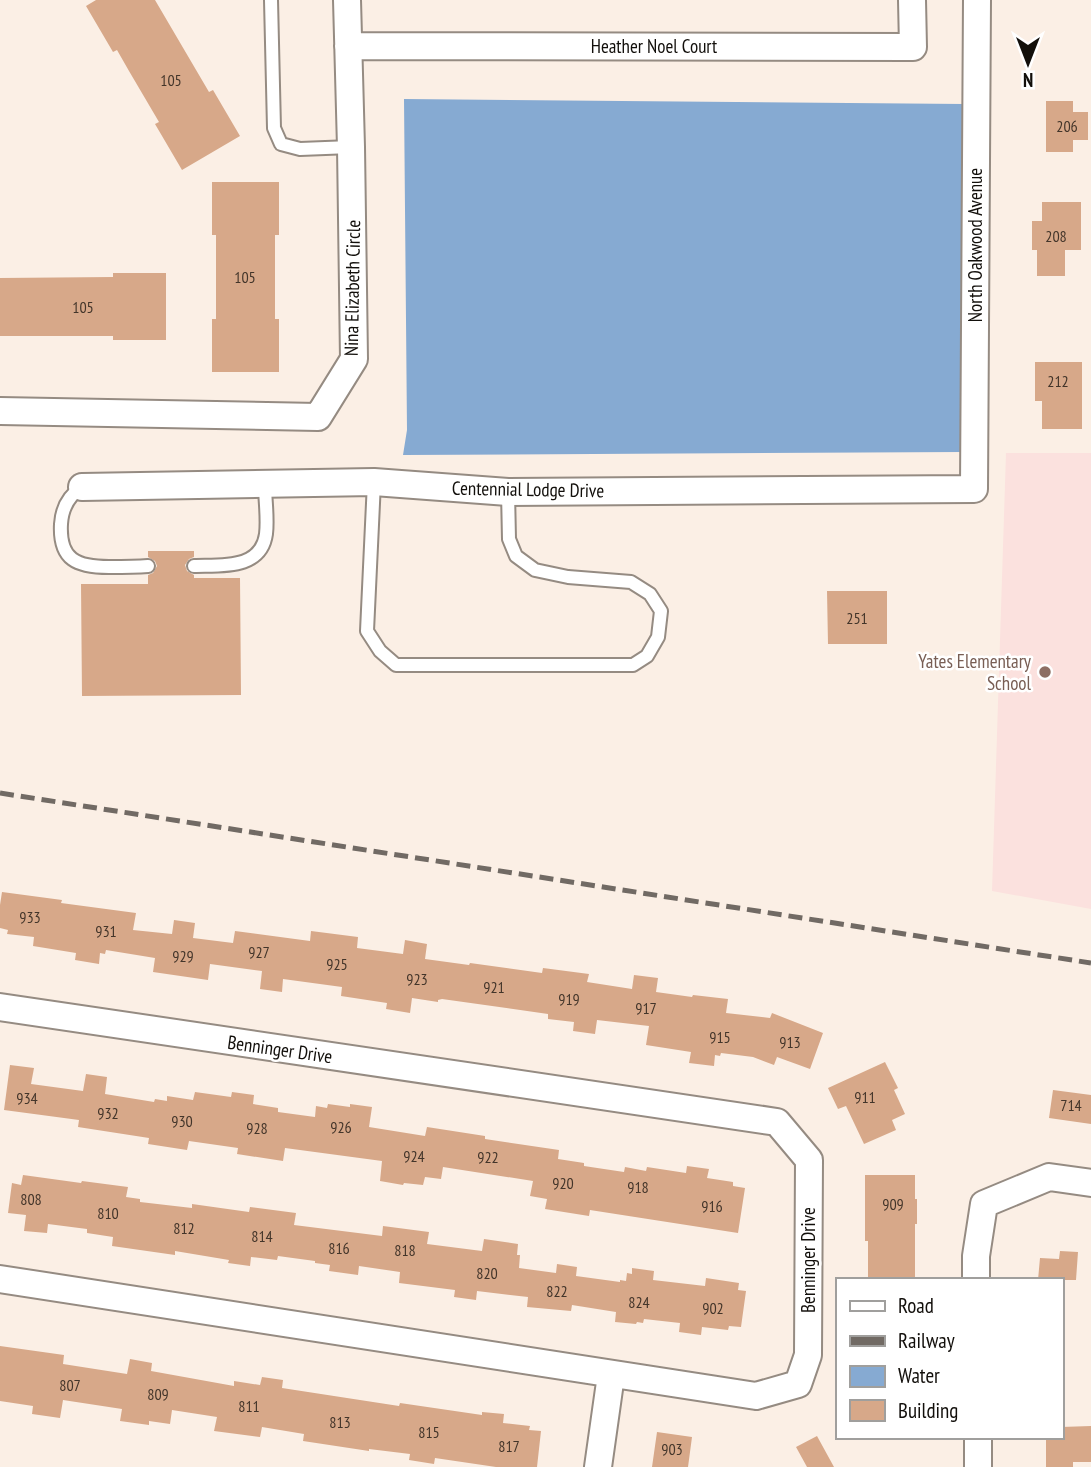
<svg xmlns="http://www.w3.org/2000/svg" width="1091" height="1467" font-family="'PT Sans Narrow',sans-serif">
	<style>
		.education { fill: #fbe1de }
		.water { fill: #86aad2 }
		.building { fill: #d7a889 }
		.lines { fill: none; stroke-linecap: round; stroke-linejoin: round }
		.service-casing { stroke: #958b82; stroke-width: 16 }
		.minor-casing { stroke: #958b82; stroke-width: 30 }
		.service { stroke: #fff; stroke-width: 12 }
		.minor { stroke: #fff; stroke-width: 26 }
		.rail { stroke: #716a64; stroke-width: 5; stroke-dasharray: 14 7; stroke-linecap: butt }
		.education-dot { fill: #8d6e63; stroke: #fff; stroke-width: 2.5 }
		.labels { text-anchor: middle; stroke-width: 5; stroke-linejoin: round; paint-order: stroke }
		.number-label { font-size: 16px; fill: #43352a }
		.street-label { font-size: 19px; fill: #120f0b; stroke: #fff }
		.education-label { font-size: 19px; fill: #785e54; stroke: #fff; text-anchor: end }
	</style>
	<rect width="100%" height="100%" fill="#fbefe5"/>
	<path class="education" d="M1006,453H1091V909L992,891Z"/>
	<path class="water" d="M404,99L964,104L962,452L403,455L407,430Z"/>
	<path class="building" d="M96,0H155L209,92L213,90L240,136L182,170L155,124L159,122L129,71L117,50L113,52L86,6Z
		M1046,101H1073V112H1088V140H1073V152H1046Z
		M212,182H279V235H275V319H279V372H212V319H216V235H212Z
		M1042,202H1081V250H1065V276H1037V250H1032V221H1042Z
		M113,273H166V340H113V336H0V278L113,277Z
		M1035,362H1082V429H1042V401H1035Z
		M148,551H194V557L189,559L185,565L187,571L194,575V578H240L241,695L82,696L81,584H148V575L153,573L157,566L155,561L148,557Z
		M827,591H887V644H828Z
		M2,892L62,900L61,903L136,913L133,930L172,934L174,920L195,923L193,938L233,943L235,931L310,941L311,931L358,937L357,948L403,954L405,940L427,944L425,959L469,965L470,963L542,973L543,968L589,974L587,982L632,989L634,975L658,978L656,992L692,997L693,995L728,999L726,1013L770,1018L772,1013L823,1033L810,1069L777,1057L774,1065L753,1057L721,1053L720,1056L715,1055L714,1066L689,1063L691,1052L646,1045L649,1026L597,1020L595,1034L573,1031L574,1022L548,1019V1014L442,999L438,1000V1002L412,998L410,1013L386,1009L387,1003L341,996L342,987L283,979L282,992L260,989L262,971L210,964L208,980L153,972L155,958L106,950L105,954L100,953L99,964L75,960L76,953L33,946L34,937L7,934L8,930L0,928V905Z
		M885,1062L898,1088L894,1090L905,1114L892,1120L896,1130L864,1144L846,1106L838,1109L828,1088Z
		M10,1065L34,1068L31,1084L83,1091L86,1074L107,1077L105,1094L154,1102L155,1099L167,1101V1096L193,1100L195,1092L231,1097L232,1092L254,1095L253,1104L278,1108V1112L315,1117L316,1106L327,1108L328,1104L350,1107V1104L372,1107L369,1127L425,1136L427,1127L485,1136V1139L559,1150L558,1159L584,1163V1166L624,1172L625,1167L646,1171L647,1167L686,1173L687,1166L709,1169L707,1178L733,1182V1186L745,1188L738,1233L590,1210L589,1216L545,1209L547,1199L530,1196L533,1181L443,1167L441,1179L425,1177L423,1185L404,1183L403,1185L380,1181L382,1161L285,1148L283,1161L237,1154L238,1148L189,1141L187,1150L148,1144L149,1138L78,1127L79,1120L4,1110Z
		M1053,1090L1091,1095V1124L1049,1118Z
		M23,1175L81,1183L82,1181L128,1187L126,1197L140,1199V1202L192,1208V1204L249,1212L250,1207L296,1213L294,1225L382,1236L383,1226L429,1232L427,1244L482,1251L484,1239L518,1244L517,1255H520L519,1268L556,1273L557,1264L577,1267L576,1276L620,1282V1280L626,1281L627,1273L632,1274V1268L654,1271L653,1280L705,1286L706,1278L739,1283L738,1290L746,1291L741,1327L729,1326L728,1330L702,1327L701,1335L679,1332L680,1323L644,1319L643,1323L637,1322L636,1324L615,1322L616,1312L572,1305L571,1311L527,1307L528,1297L477,1291L476,1300L454,1297L455,1290L399,1283L400,1272L359,1266L358,1275L329,1271L330,1265L315,1263V1261L278,1256L277,1260L251,1257L250,1266L228,1263L229,1260L175,1251V1255L112,1246L113,1237L87,1233V1229L48,1224L47,1233L24,1231L26,1215L8,1213L12,1183L21,1185Z
		M865,1175H915V1199H917V1224H915V1280H868V1241H865Z
		M1060,1251L1078,1252L1076,1280H1038L1040,1258L1059,1259Z
		M0,1346L64,1355L63,1364L127,1374L130,1359L152,1363L151,1371L234,1386V1381L260,1385L262,1377L283,1380L282,1388L399,1406L400,1403L482,1415V1412L504,1414L503,1423L530,1426L529,1430L541,1431L537,1467H496L435,1458L434,1464L409,1460L410,1454L369,1449V1451L303,1441L304,1434L262,1427L260,1437L214,1431L217,1417L172,1410L170,1424L149,1421V1425L120,1421L122,1409L63,1400L60,1418L32,1414L33,1406L0,1401Z
		M1091,1426V1462H1073V1467H1046V1437H1061V1427Z
		M657,1432L692,1437L688,1467H652Z
		M817,1436L834,1467H807L796,1447Z"/>
	<g class="lines">
		<g class="service-casing">
			<path id="service" d="M271,0L274,128L281,144L300,149L351,147
				M374,482L367,631L380,651L396,665H633L647,656L658,637L661,611L650,594L631,582L568,577L535,570L516,556L509,539L508,492
				M82,487C68,496 62,508 61,524C59,560 77,567 109,567C122,567 135,567 148,566
				M194,566C221,565 261,570 266,534C268,518 265,500 265,485"/>
		</g>
		<g class="minor-casing">
			<path id="minor" d="M348,46L913,47L912,0
				M0,411L318,417L354,359L351,147L347,0
				M82,487L374,482L508,492L974,489L977,0
				M0,1007L777,1122L809,1160L808,1355L798,1384L756,1396L0,1279
				M976,1280V1256L984,1204L1049,1177L1091,1183
				M978,1437V1467
				M598,1467L611,1375"/>
		</g>
		<use href="#service" class="service"/>
		<use href="#minor" class="minor"/>
		<path class="rail" d="M0,793L1091,963"/>
	</g>
	<circle class="education-dot" cx="1045" cy="672" r="7"/>
	<g class="labels">
		<g class="number-label">
			<text x="171" y="86">105</text>
			<text x="1067" y="132">206</text>
			<text x="1056" y="242">208</text>
			<text x="245" y="283">105</text>
			<text x="83" y="313">105</text>
			<text x="1058" y="387">212</text>
			<text x="857" y="624">251</text>
			<text x="30" y="923">933</text>
			<text x="106" y="937">931</text>
			<text x="259" y="958">927</text>
			<text x="183" y="962">929</text>
			<text x="337" y="970">925</text>
			<text x="417" y="985">923</text>
			<text x="494" y="993">921</text>
			<text x="569" y="1005">919</text>
			<text x="646" y="1014">917</text>
			<text x="720" y="1043">915</text>
			<text x="790" y="1048">913</text>
			<text x="865" y="1103">911</text>
			<text x="27" y="1104">934</text>
			<text x="1071" y="1111">714</text>
			<text x="108" y="1119">932</text>
			<text x="182" y="1127">930</text>
			<text x="341" y="1133">926</text>
			<text x="257" y="1134">928</text>
			<text x="414" y="1162">924</text>
			<text x="488" y="1163">922</text>
			<text x="563" y="1189">920</text>
			<text x="638" y="1193">918</text>
			<text x="31" y="1205">808</text>
			<text x="893" y="1210">909</text>
			<text x="712" y="1212">916</text>
			<text x="108" y="1219">810</text>
			<text x="184" y="1234">812</text>
			<text x="262" y="1242">814</text>
			<text x="339" y="1254">816</text>
			<text x="405" y="1256">818</text>
			<text x="487" y="1279">820</text>
			<text x="557" y="1297">822</text>
			<text x="639" y="1308">824</text>
			<text x="713" y="1314">902</text>
			<text x="70" y="1391">807</text>
			<text x="158" y="1400">809</text>
			<text x="249" y="1412">811</text>
			<text x="340" y="1428">813</text>
			<text x="429" y="1438">815</text>
			<text x="509" y="1452">817</text>
			<text x="672" y="1455">903</text>
		</g>
		<g class="street-label">
			<text x="654" y="53">Heather Noel Court</text>
			<text transform="translate(975 245) rotate(-90)" y="7">North Oakwood Avenue</text>
			<text transform="translate(352 288) rotate(-89)" y="7">Nina Elizabeth Circle</text>
			<text transform="translate(528 489) rotate(1)" y="7">Centennial Lodge Drive</text>
			<text transform="translate(280 1049) rotate(8)" y="7">Benninger Drive</text>
			<text transform="translate(808 1260) rotate(-90)" y="7">Benninger Drive</text>
		</g>
		<g class="education-label">
			<text x="1031" y="668">Yates Elementary<tspan x="1031" dy="22">School</tspan></text>
		</g>
	</g>
	<rect x="836" y="1278" width="228" height="161" fill="#ffffff" stroke="#a09f9d" stroke-width="2"/>
	<rect x="850" y="1301" width="35" height="10" fill="#ffffff" stroke="#a09f9d" stroke-width="2"/>
	<text x="898" y="1313" font-size="21" fill="#120f0b">Road</text>
	<rect x="850" y="1336" width="35" height="10" fill="#716a64" stroke="#a09f9d" stroke-width="2"/>
	<text x="898" y="1348" font-size="21" fill="#120f0b">Railway</text>
	<rect x="850" y="1366" width="35" height="21" fill="#86aad2" stroke="#a09f9d" stroke-width="2"/>
	<text x="898" y="1383" font-size="21" fill="#120f0b">Water</text>
	<rect x="850" y="1400" width="35" height="21" fill="#d7a889" stroke="#a09f9d" stroke-width="2"/>
	<text x="898" y="1418" font-size="21" fill="#120f0b">Building</text>
	<g transform="translate(1028 63) rotate(180)" stroke="#ffffff" stroke-width="5" paint-order="stroke">
	<path d="M0-5L12 26L0 18L-12 26Z" fill="#120f0b"/>
	<text y="-10" font-size="19" font-weight="bold" text-anchor="middle" fill="#120f0b">N</text>
	</g>
</svg>
